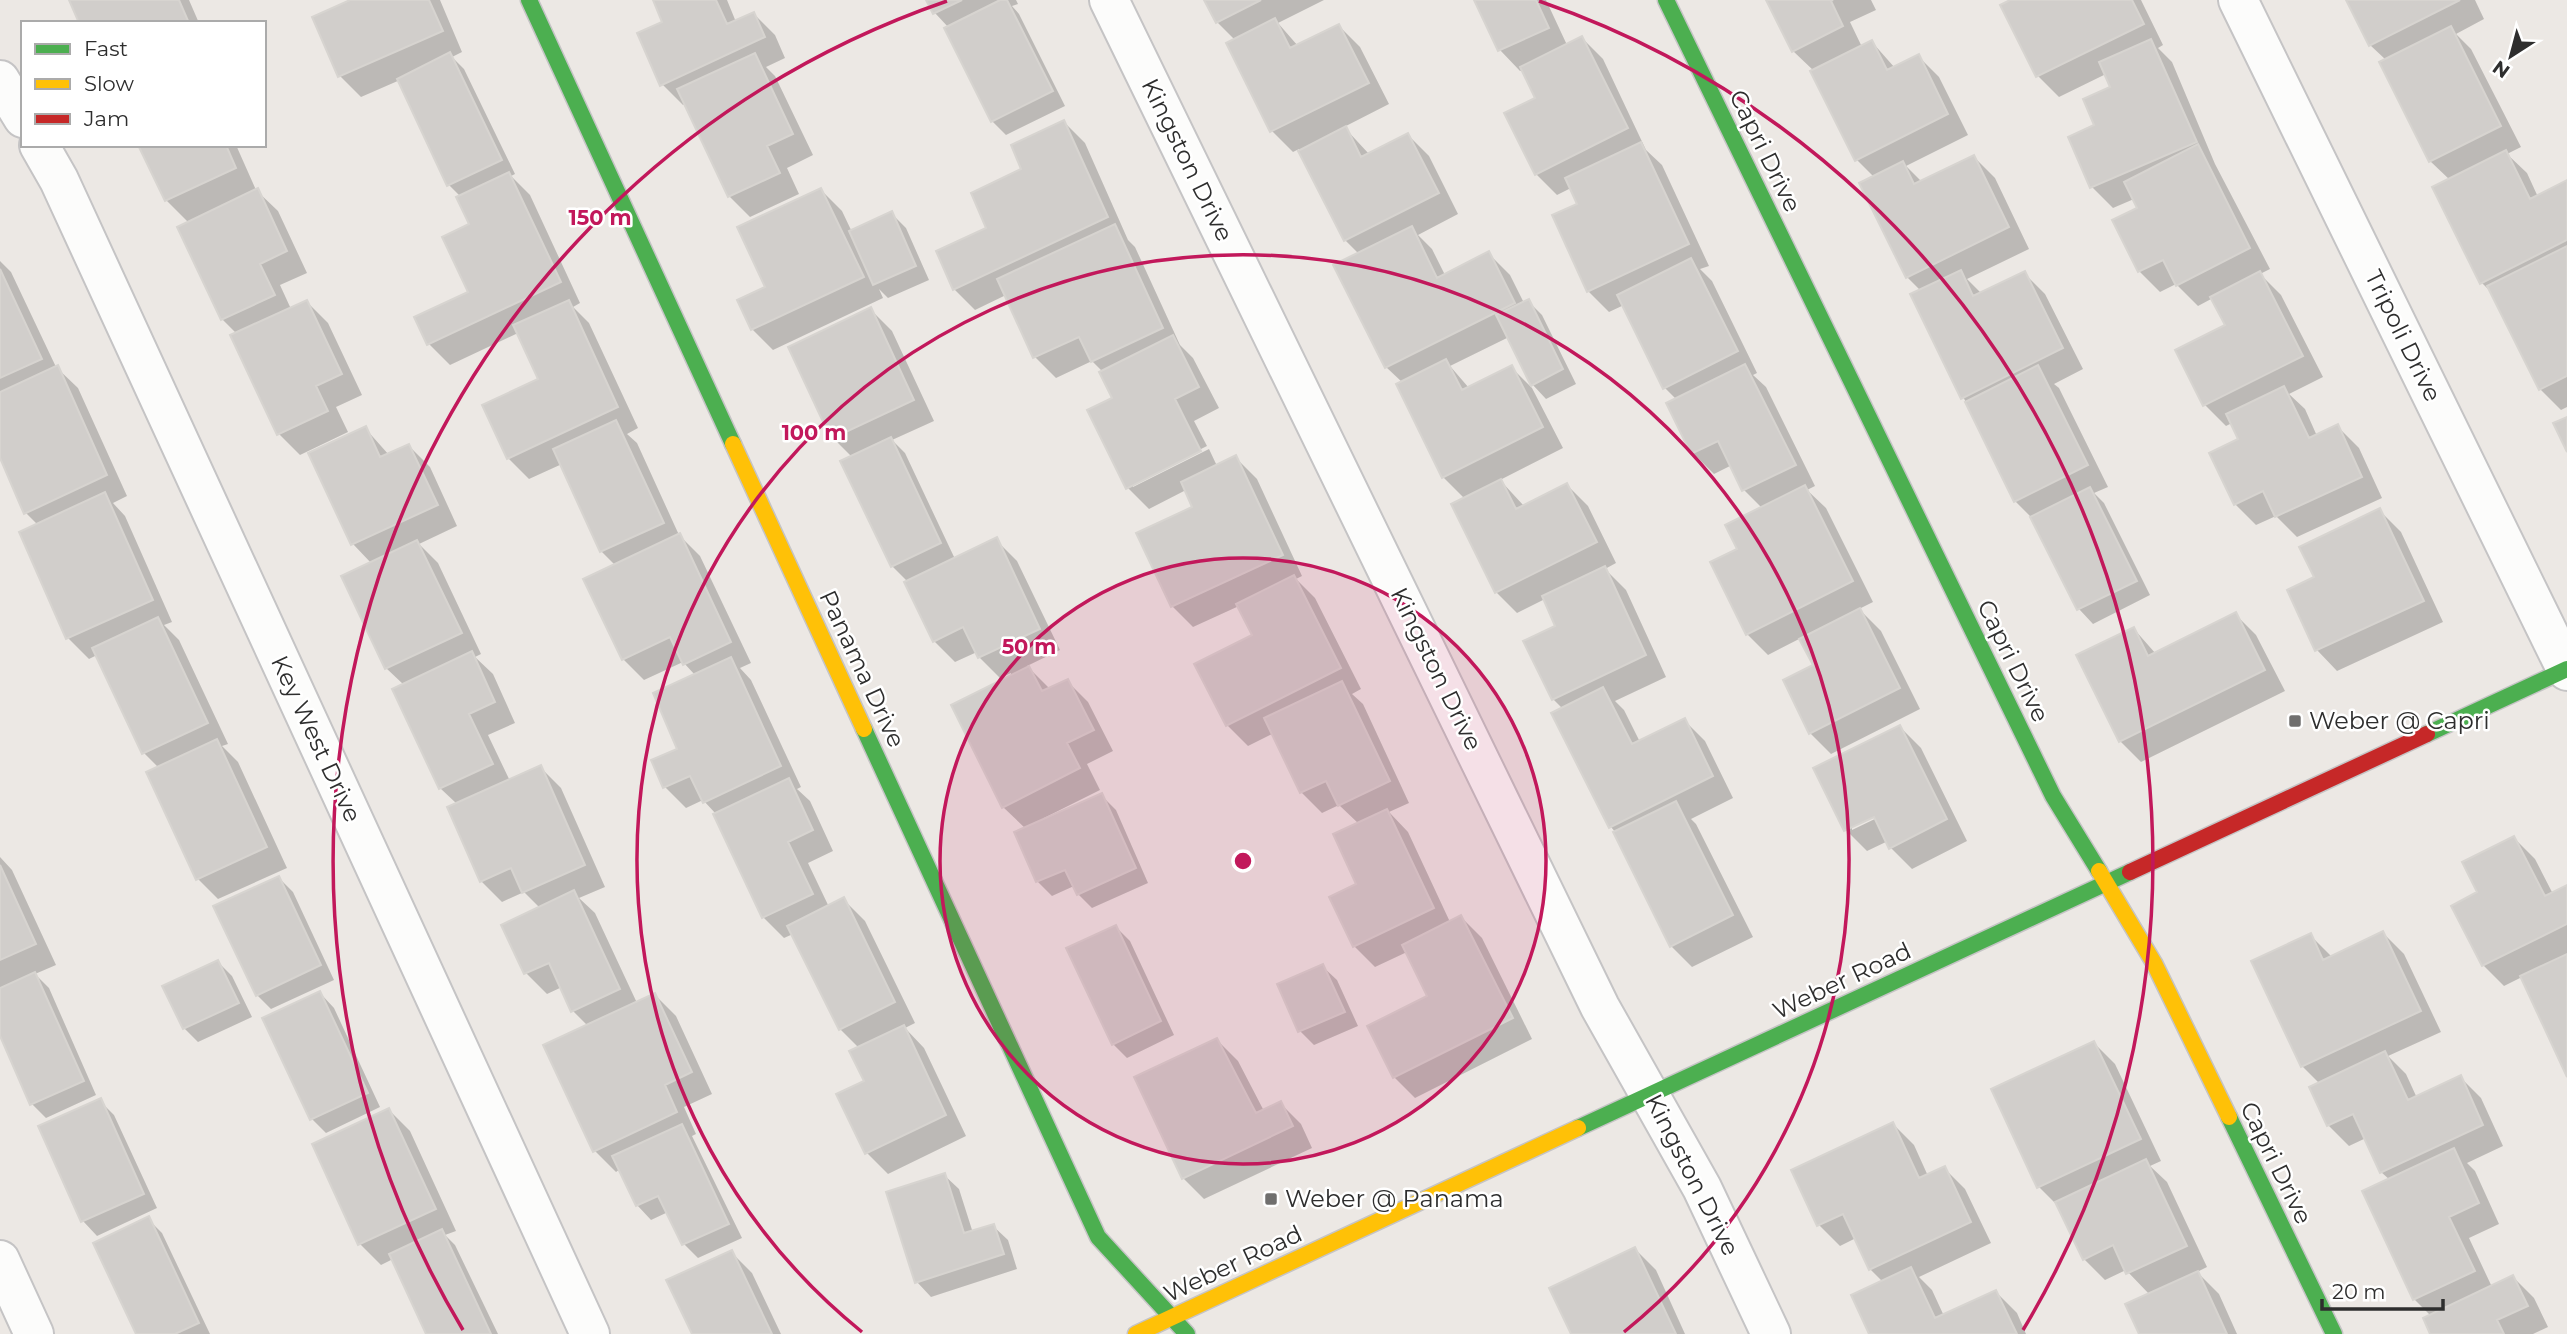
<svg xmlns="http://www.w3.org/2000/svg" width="2567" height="1334" font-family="Montserrat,sans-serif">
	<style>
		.shadow { fill: #0003; fill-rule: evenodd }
		.building { fill: #d1cecb; stroke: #d7d4d0; stroke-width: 2 }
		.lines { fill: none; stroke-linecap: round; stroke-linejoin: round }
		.street-casing { stroke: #c5c4c5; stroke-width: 42 }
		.fast-casing { stroke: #c5c4c5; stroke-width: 19 }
		.slow-casing { stroke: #c5c4c5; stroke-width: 19 }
		.jam-casing { stroke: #c5c4c5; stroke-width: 19 }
		.street { stroke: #fcfcfb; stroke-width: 38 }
		.fast { stroke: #4caf50; stroke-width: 16 }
		.slow { stroke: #ffc107; stroke-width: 16 }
		.jam { stroke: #c62828; stroke-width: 16 }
		.ring { fill: none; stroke: #c2185b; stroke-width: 3.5 }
		.poi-dot { fill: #706f6e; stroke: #fff; stroke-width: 2.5 }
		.labels { text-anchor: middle; stroke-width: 5; stroke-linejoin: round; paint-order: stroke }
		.street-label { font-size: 24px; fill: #2e2e2e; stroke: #fff }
		.poi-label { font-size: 24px; fill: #2e2e2e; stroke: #fff; text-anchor: start }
		.centre { fill: #c2185b; stroke: #fff; stroke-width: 3.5 }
		.ring-label { font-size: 21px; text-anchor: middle; font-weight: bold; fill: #c2185b; stroke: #fff; stroke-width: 5; stroke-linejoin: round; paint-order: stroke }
	</style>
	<rect width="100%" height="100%" fill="#ece8e4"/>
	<path class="shadow" d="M71,0H189L199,23H81Z
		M355,0H440L462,52L452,57L464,69L515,174L511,176L530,195L580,303L573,307L589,323L638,428L627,434L637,443L679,535L700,556L751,663L740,668L751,680L801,787L797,789L810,801L833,851L808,863L829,907L844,900L865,921L915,1023L905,1028L924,1048L966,1136L888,1174L867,1153L866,1081L859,1048L840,1029L793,934L784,938L763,917L716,814L703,800L686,808L665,787L679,750L695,675L683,662L644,680L623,659L615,565L601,551L562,464L529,479L508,458L540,380L518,333L450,365L429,344L470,293L471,225L460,196L449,185L400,80L361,97L340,76L314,18Z
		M654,0H727L736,22L754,14L775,35L785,58L766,67L775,76L813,155L787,168L799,194L750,217L729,196L686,104L683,105L662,84L665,23Z
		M928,0H1016L1018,4L1012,6L1019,14L1065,106L1006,135L992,121L949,28L935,13Z
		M1206,0H1324L1278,23L1298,46L1339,26L1360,47L1389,104L1344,127L1369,154L1408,135L1429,156L1458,214L1418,235L1432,249L1445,275L1489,254L1510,275L1524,303L1528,301L1542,315L1576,384L1546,399L1532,384L1509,337L1450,366L1469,388L1511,367L1532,388L1563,448L1500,480L1524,506L1567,485L1588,506L1616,563L1605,569L1626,590L1666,677L1615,701L1624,710L1640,742L1684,720L1705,741L1733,798L1691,819L1696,824L1753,937L1692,967L1671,946L1616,833L1611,827L1563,709L1553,699L1557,627L1545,599L1517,613L1496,592L1465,499L1443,477L1403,383L1386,367L1359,254L1345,240L1299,149L1293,152L1272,131L1228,44L1235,40L1217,22Z
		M1476,0H1546L1567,45L1582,38L1603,59L1646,150L1662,165L1709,266L1700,269L1712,281L1757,373L1753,375L1766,387L1815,486L1807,490L1826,508L1873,602L1859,609L1881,631L1920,709L1831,754L1810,733L1815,666L1801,638L1768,655L1747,634L1739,550L1762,508L1744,490L1732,465L1714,474L1693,453L1677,400L1665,388L1624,305L1609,312L1588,291L1579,205L1571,188L1557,195L1536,174L1537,99L1523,70L1520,71L1500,50Z
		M1768,0H1871L1876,10L1850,22L1862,47L1872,42L1895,68L1918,56L1939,77L1968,135L1906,166L1922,182L1974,157L1995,178L2029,249L1967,279L1982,294L2024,273L2045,294L2083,369L2054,384L2059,388L2108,487L2094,493L2104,503L2150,595L2093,624L2079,609L2033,519L2015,501L1912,294L1920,290L1907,277L1874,177L1857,160L1814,71L1793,51Z
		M2013,0H2141L2163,45L2158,48L2172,62L2215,164L2270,269L2260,274L2281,295L2323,377L2289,394L2305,409L2317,436L2338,427L2359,448L2382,498L2297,537L2276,516L2256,525L2235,504L2241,440L2232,423L2226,426L2205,405L2177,351L2227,326L2213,298L2198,306L2176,284L2160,292L2139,271V209L2134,199L2113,208L2092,187L2096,126L2112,88L2106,74L2059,97L2038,76L2002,6Z
		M2348,0H2475L2484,19L2456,34L2471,49L2521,147L2507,154L2527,173L2538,197L2567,182V407L2561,410L2540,389L2492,293L2482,283L2450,180L2430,161L2386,60L2370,45Z
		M1064,122L1085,143L1128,240L1135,247L1180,345L1193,358L1219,408L1194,421L1207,446L1133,483V487L1209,449L1217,466L1236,458L1257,479L1302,576L1296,579L1315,598L1361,689L1352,694L1363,704L1409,803L1389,812L1408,832L1450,922L1461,917L1482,938L1532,1039L1415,1098L1394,1077L1429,997L1407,952L1375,967L1354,946L1359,885V824L1339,805L1322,813L1301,792L1274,733L1248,746L1227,725L1254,636L1239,606L1193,627L1172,606L1194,508L1186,490L1149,509L1128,488L1115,399L1103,372L1092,361L1056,378L1035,357L1006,295L975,310L954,289L1024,170Z
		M140,145H236L256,190L278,211L307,273L280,285L291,309L307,302L328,323L362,395L336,407L348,432L300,455L279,434L237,334L222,319L189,223L166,200Z
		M821,190L842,211L852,232L892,214L906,228L929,280L888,298L879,289L883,298L773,350L752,329L767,288Z
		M0,261L11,272L56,367L78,388L127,496L113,503L125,516L172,622L164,625L179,640L228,744L222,746L238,762L287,868L218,899L197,878L159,768L144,753L97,655L89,659L68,638L38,525L26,513L0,454Z
		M871,310L892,331L934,421L892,440L905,453L955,559L996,540L1017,561L1060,650L1027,666L1050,689L1067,681L1088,702L1113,751L1087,764L1100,790L1044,818L1046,820L1102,796L1116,810L1148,883L1092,908L1078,894L1074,886L1052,896L1037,881L1016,833L1026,829L1003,807L1011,673L1000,678L979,657L977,652L955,662L934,641L908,582L892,566L852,457L833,438Z
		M365,428L389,455L409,446L430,467L457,526L419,544L438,563L481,654L475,657L493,674L515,723L488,735L510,781L540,767L561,788L605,887L579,898L595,913L637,1003L655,995L676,1016L712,1094L684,1107L696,1134L692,1136L742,1238L698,1258L684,1244L668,1212L651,1220L637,1205L620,1169L616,1172L595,1151L588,1026L573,1011L562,987L547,994L526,973L540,908L524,892L502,902L481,881L457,804L440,788L404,685L386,668L372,564L353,544L311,454Z
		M2380,511L2401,532L2443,622L2337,671L2317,650L2316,578Z
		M2235,614L2256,635L2285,691L2141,762L2120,741L2134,629L2156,654Z
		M1900,727L1921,748L1967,841L1912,869L1891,848L1888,841L1867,851L1846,830ZM1881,811L1883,815L1852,830V826Z
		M2514,838L2535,859L2553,894L2567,887V1073L2522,977L2504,986L2483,965L2480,893Z
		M0,857L12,870L56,965L35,974L49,988L96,1095L46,1118L32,1104L0,1032Z
		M279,878L293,892L334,980L271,1009L257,995Z
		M1116,927L1130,941L1174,1035L1127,1058L1113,1044Z
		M2383,933L2404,954L2441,1032L2388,1056L2406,1074L2417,1098L2461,1078L2481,1098L2503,1146L2467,1163L2475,1171L2499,1224L2469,1238L2492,1287L2513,1277L2534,1298L2548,1327L2533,1334H2432L2431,1316L2414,1299L2390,1180L2381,1172L2366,1138L2349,1146L2328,1125L2320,1084L2302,1066L2310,935L2332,957Z
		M218,962L232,976L252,1017L198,1042L184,1028Z
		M1322,966L1337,980L1358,1026L1314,1045L1300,1031L1280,985Z
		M320,993L334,1008L380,1107L326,1133L312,1119L265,1019Z
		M1217,1040L1238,1061L1264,1111L1280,1103L1301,1124L1312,1148L1204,1199L1183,1178Z
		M2094,1043L2115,1064L2161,1161L2150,1166L2167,1182L2207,1267L2197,1272L2219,1294L2237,1334H2141L2150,1295L2126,1270L2105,1280L2084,1259L2061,1209L2039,1187Z
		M100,1101L114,1115L157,1208L97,1236L83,1221L40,1127Z
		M389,1110L410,1131L456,1231L445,1235L455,1245L498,1334H428L393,1259L381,1265L360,1244Z
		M1893,1124L1914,1145L1928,1176L1944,1168L1965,1189L1991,1243L1919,1277L1932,1290L1944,1316L1996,1292L2017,1313L2026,1334H1871L1883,1282L1870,1269L1856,1238L1840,1246L1819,1225Z
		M944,1175L959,1189L973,1233L993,1226L1008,1240L1017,1269L931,1297L917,1282L888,1193Z
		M148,1219L162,1233L210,1334H138Z
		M1635,1249L1656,1270L1685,1334H1573Z
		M731,1252L752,1273L781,1334H694Z"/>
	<path class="building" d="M69,0H179L189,23H79Z
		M350,0H429L443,31L338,77L312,17Z
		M653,0H716L727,24L754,12L765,37L660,86L637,33L662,22Z
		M926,0H962L933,14Z
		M1000,0H1007L1053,91L991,122L944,28Z
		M1204,0H1261L1216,23Z
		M1474,0H1536L1549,28L1498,51Z
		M1766,0H1833L1831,1L1843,26L1792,52Z
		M2010,0H2132L2144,24L2036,77L2000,5Z
		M2346,0H2460L2369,46Z
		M1275,18L1290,48L1339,24L1369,83L1270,132L1226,43Z
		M2451,26L2501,126L2429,162L2379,62Z
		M1582,36L1628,128L1535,175L1504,113L1535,98L1520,67Z
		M2151,39L2197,142L2090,188L2068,137L2094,125L2083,99L2110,87L2099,62Z
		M1872,40L1887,70L1919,54L1948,114L1855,161L1810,71Z
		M450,52L502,160L447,186L397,79Z
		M755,53L793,134L767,146L780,173L728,197L677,89Z
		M1064,120L1108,217L953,290L936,251L986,228L971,193L1021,169L1011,145Z
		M1346,126L1361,157L1408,133L1439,193L1344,241L1298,151Z
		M1641,142L1689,244L1587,292L1552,215L1577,204L1565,178Z
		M2198,144L2250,248L2176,286L2163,260L2138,272L2112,220L2137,208L2124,182Z
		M138,145H226L236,168L165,201Z
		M2506,150L2530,199L2567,180V240L2480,284L2432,187Z
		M1974,155L2009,227L1906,278L1859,183L1903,161L1914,184Z
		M509,172L561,282L427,345L414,317L468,292L442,237L469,224L456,197Z
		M258,188L287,251L260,264L275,295L221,320L177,227Z
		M821,188L864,277L751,330L737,300L765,287L737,227Z
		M892,211L916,266L873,285L849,231Z
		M1115,224L1163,328L1091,362L1079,337L1033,358L997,279Z
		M1412,226L1437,278L1489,251L1515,303L1385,368L1333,265Z
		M2567,246V376L2539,390L2487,286Z
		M1691,258L1738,351L1663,389L1617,295Z
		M0,269L42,359L0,378Z
		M1961,270L1973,296L2025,271L2063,348L1961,399L1910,294Z
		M2260,271L2303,356L2203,406L2175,350L2225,325L2210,297Z
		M1529,299L1563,369L1531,386L1496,315Z
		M307,300L342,374L316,386L328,411L277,435L230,335Z
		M569,300L618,407L507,459L482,405L538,379L513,325Z
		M871,307L914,400L831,439L788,347Z
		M1173,335L1199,387L1175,399L1201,451L1126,489L1087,410L1112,398L1099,372Z
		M1446,359L1462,390L1512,365L1543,427L1442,478L1396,384Z
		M1745,364L1796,465L1742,491L1718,441L1691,454L1666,403Z
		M58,365L107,475L24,514L0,458V392Z
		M2038,365L2088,465L2014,502L1965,402Z
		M2284,386L2309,438L2338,424L2362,477L2275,517L2263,491L2234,505L2209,453L2238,439L2226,414Z
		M2567,417V452L2553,423Z
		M616,420L664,523L600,552L553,449Z
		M366,426L380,457L409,444L438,505L351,545L308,453Z
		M891,437L941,543L891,567L840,461Z
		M1236,455L1283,555L1171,607L1136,533L1192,507L1181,482Z
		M1501,479L1516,509L1567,483L1597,542L1495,593L1451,504Z
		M1805,485L1853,581L1746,635L1710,562L1737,549L1725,525Z
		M2090,487L2137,581L2077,610L2030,517Z
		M105,492L153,600L66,639L19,532Z
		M2380,508L2424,601L2315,651L2287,590L2314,577L2299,547Z
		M680,533L731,642L683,665L670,637L622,660L583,579Z
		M997,537L1040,629L978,658L963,627L933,642L904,582Z
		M417,540L462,633L385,669L341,576Z
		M1605,566L1646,655L1552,700L1523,641L1555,626L1542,596Z
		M1294,575L1341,668L1226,726L1194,664L1252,635L1236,604Z
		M1860,608L1900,688L1809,734L1783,680L1813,665L1799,639Z
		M2236,612L2265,670L2119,742L2076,655L2134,627L2148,656Z
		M158,617L208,723L142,754L92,648Z
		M472,651L495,702L469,714L493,764L439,789L392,689Z
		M731,657L781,766L703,803L690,776L663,788L651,760L677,749L653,693Z
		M1029,666L1042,691L1068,679L1094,730L1067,743L1080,768L1002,808L951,705Z
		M1342,681L1390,781L1338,806L1326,781L1300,793L1264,718Z
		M1603,687L1632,744L1685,718L1713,776L1609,828L1551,713Z
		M1900,725L1947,819L1889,849L1874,817L1844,831L1813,768Z
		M217,739L267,847L196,880L146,772Z
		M541,765L585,865L522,893L511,868L480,882L447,807Z
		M789,778L813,830L788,842L813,894L762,918L713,814Z
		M1102,793L1136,868L1077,895L1065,870L1036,882L1014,832Z
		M1676,801L1733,915L1670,947L1613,832Z
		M1387,809L1434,908L1353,947L1329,897L1356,884L1333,834Z
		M2514,836L2545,896L2567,885V924L2482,966L2451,906L2477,892L2462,862Z
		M0,865L36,944L0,960Z
		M279,876L321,965L256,996L213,906Z
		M574,890L620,989L571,1012L549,963L524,974L501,925Z
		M844,897L895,1002L839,1030L787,926Z
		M1461,915L1513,1018L1393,1078L1367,1026L1427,996L1402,945Z
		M1116,925L1161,1021L1112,1045L1066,948Z
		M2383,931L2421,1011L2301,1067L2251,961L2311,933L2323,960Z
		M2567,954V1077L2520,976Z
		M218,960L239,1003L183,1029L162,986Z
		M1323,964L1345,1012L1298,1032L1277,984Z
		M35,972L84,1081L30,1105L0,1036V988Z
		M320,991L368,1093L310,1120L262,1018Z
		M655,993L692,1072L665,1085L677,1112L593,1152L543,1045Z
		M904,1025L946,1115L865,1154L836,1094L864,1081L849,1051Z
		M1217,1038L1256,1113L1281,1101L1293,1126L1182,1179L1134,1077Z
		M2094,1041L2141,1139L2037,1188L1991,1089Z
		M2385,1051L2408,1100L2461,1075L2483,1125L2380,1173L2353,1114L2327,1126L2309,1087Z
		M101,1098L144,1194L81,1222L38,1126Z
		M389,1108L436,1209L358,1245L312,1144Z
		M1893,1122L1919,1178L1945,1166L1971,1222L1869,1270L1843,1214L1817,1226L1791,1170Z
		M682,1124L729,1224L682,1245L658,1196L636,1206L612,1156Z
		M2454,1148L2479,1203L2449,1217L2475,1271L2413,1300L2362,1191Z
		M2146,1159L2187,1246L2126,1274L2113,1245L2083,1260L2055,1202Z
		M945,1173L964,1233L994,1224L1004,1254L915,1283L886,1192Z
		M149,1216L199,1323L175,1334H136L93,1243Z
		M442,1229L491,1334H426L389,1254Z
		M1635,1247L1676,1334H1571L1549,1288Z
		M732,1250L772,1334H692L666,1280Z
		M1911,1267L1935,1318L1996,1290L2017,1334H1869L1851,1295Z
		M2198,1271L2227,1334H2139L2125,1304Z
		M2513,1275L2528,1306L2497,1320L2504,1334H2430L2423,1318Z"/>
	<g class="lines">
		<g class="street-casing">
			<path id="street" d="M1109,0L1600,1007L1702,1188L1771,1334
				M2238,0L2567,671
				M0,80L23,118
				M39,145L59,180L590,1334
				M0,1260L34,1334"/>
		</g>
		<g class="fast-casing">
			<path id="fast" d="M529,0L733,444
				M1666,0L2053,796L2099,871
				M864,729L1098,1237L1187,1334
				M2427,734L2567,669
				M2229,1117L2334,1334
				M1578,1128L2130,872"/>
		</g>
		<g class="slow-casing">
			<path id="slow" d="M733,444L864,729
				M2099,871L2154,963L2229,1117
				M1136,1334L1578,1128"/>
		</g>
		<g class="jam-casing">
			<path id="jam" d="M2130,872L2427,734"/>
		</g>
		<use href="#street" class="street"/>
		<use href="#fast" class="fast"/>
		<use href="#slow" class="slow"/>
		<use href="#jam" class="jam"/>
	</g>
	<circle cx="1243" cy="861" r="303" fill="#c2185b" fill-opacity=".12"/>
	<g class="ring">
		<circle cx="1243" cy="861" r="303"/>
		<path d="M862 1332A606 606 0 1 1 1624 1332"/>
		<path d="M463 1330A910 910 0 0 1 947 1M1539 1A910 910 0 0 1 2023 1330"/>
	</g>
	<g class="poi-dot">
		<rect x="2288" y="714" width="14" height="14" rx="3.5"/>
		<rect x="1264" y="1192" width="14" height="14" rx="3.5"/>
	</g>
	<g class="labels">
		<g class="street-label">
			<text transform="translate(1765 151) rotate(64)" y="8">Capri Drive</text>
			<text transform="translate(1187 160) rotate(64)" y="8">Kingston Drive</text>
			<text transform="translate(2403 336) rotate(64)" y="8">Tripoli Drive</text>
			<text transform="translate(2013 661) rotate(64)" y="8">Capri Drive</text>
			<text transform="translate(862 669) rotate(65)" y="8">Panama Drive</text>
			<text transform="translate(1436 669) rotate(64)" y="8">Kingston Drive</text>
			<text transform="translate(316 739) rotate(65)" y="8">Key West Drive</text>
			<text transform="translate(1842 981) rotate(-25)" y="8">Weber Road</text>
			<text transform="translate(2276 1163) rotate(64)" y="8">Capri Drive</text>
			<text transform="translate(1692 1175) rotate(63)" y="8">Kingston Drive</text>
			<text transform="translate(1233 1264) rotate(-25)" y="8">Weber Road</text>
		</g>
		<g class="poi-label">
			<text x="2309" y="729">Weber @ Capri</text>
			<text x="1285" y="1207">Weber @ Panama</text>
		</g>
	</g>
	<circle cx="1243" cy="861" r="10" class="centre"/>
	<g class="ring-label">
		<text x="600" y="225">150 m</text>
		<text x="814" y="440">100 m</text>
		<text x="1029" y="654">50 m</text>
	</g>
	<rect x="21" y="21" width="245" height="126" fill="#ffffff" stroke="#ababab" stroke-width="2"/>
	<rect x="35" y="44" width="35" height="10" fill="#4caf50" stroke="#ababab" stroke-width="2"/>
	<text x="84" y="56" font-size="21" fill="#2e2e2e">Fast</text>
	<rect x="35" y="79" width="35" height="10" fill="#ffc107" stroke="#ababab" stroke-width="2"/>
	<text x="84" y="91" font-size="21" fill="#2e2e2e">Slow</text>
	<rect x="35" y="114" width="35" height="10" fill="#c62828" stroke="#ababab" stroke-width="2"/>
	<text x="84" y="126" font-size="21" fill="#2e2e2e">Jam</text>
	<g transform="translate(2511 56) rotate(216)" stroke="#ffffff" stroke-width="5" paint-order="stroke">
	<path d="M0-5L12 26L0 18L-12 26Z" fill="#2e2e2e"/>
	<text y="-10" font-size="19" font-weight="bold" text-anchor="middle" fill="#2e2e2e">N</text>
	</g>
	<path d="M2322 1299v10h121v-10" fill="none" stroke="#2e2e2e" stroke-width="3.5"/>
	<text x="2332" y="1299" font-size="21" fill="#2e2e2e" stroke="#ffffff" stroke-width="5" paint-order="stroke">20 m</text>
</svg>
